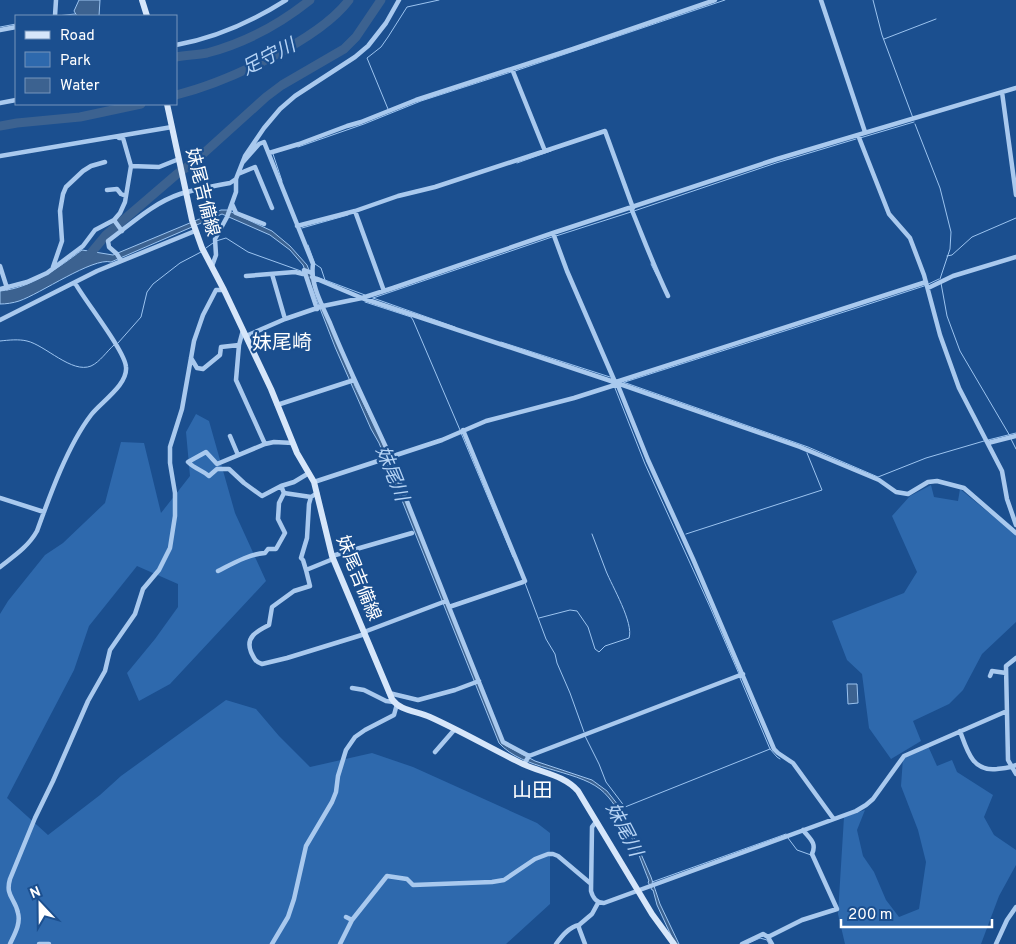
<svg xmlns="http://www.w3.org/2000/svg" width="1016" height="944" font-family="Overpass,'Noto Sans JP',sans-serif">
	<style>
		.green { fill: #2e69ad }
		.water { fill: #3c6290; stroke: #9cc4f0 }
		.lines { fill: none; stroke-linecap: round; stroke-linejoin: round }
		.stream { stroke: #9cc4f0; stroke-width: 1 }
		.river { stroke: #3c6290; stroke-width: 9 }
		.street { stroke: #a9c9ee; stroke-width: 4.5 }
		.secondary { stroke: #d6e6fa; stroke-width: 6 }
		.labels { text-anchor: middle; stroke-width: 4.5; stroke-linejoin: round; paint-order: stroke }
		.street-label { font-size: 18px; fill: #fff; stroke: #1b4f8f }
		.water-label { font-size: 19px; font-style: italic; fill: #b5d3f5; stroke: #1b4f8f }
		.quarter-label { font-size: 20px; fill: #fff; stroke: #1b4f8f }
	</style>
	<rect width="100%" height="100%" fill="#1b4f8f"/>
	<path class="green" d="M196,414L209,421L235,513L266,581L170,684L139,701L127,673L155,639L178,607V584L137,566L89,626L74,670L7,798L48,835L100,795L121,776L226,700L256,709L279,736L310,767L372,753L413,767L537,823L550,833V904L506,944H0V614L8,601L45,555L63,543L105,503L121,442L144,443L161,513L190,476L186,432Z
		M931,485L934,497L958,501L960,489L1016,535V622L982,654L963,690L949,704L913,721L921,741L891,759L869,728L862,674L847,660L832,621L904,593L917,572L892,516L910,496Z
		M928,746L937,766L952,760L957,772L993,795L984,817L994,835L1016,850V865L999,896L981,944H845L838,914L844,817L865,810L857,830L863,856L874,872L886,900L899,917L919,909L926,862L918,830L901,786L903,758Z"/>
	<path class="water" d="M79,0H100L99,16H77L74,11Z
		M221,210H227L272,231L290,246L307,265L355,386L380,437L505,745L535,761L592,780L607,791L622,810L651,877L660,904L679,944H675L657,905L653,890H652L648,882L649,881C638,854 623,807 600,789C574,769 523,770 499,743L379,443L371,429L335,347L303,265L290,250L270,235L222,214L111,262C93,257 40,294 19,301C13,303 6,304 0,304V291C31,288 58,268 82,250L113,255Z
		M847,684H857L858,703L848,704Z"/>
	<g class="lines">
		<path class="stream" d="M873,0L882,35L913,118
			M57,16L75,14
			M0,27L16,24
			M884,39L936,19
			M515,71L725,0
			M388,109L367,58L381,47L388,37L407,7L439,0
			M915,124L940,188L951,232L950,249L940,279
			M860,138L914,122
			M298,147L364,124L421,101L511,72
			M273,154L282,181
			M517,163L551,151
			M634,211L776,163L856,139
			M302,228L348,215
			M556,236L631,212
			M216,241L226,238L248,252L301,271
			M308,245L315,264L321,268L325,280
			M206,248L213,243
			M947,256L952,255L972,237L1016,218
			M651,264L657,276
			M317,277L365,295
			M941,283L947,316L960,351L1010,436
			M373,298L552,237
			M373,298L455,327
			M365,302L411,317L413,320L460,430
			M0,341C9,340 19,339 27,341C45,345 72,374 91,366C100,362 107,351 114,345
			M501,342L610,377
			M118,343L141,317L147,292L153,284L180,263L201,252
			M623,382L808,447L878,477L926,458L984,441
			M625,382L869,304L924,286L939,279
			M615,388L645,464L710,607L739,674
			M461,433L513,557
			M1011,439L1016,449
			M988,440L1016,433
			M686,534L822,490L807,453
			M525,583L546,639L555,654L557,663L570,693L584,732
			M539,618L570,610L577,611L588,627L595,649L599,652L605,646L629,638C634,623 612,586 606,571C601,559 597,546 592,534
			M740,678L770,749L777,757L780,759
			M585,736L599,764L606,782L625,807L770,749
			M788,838L797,850L811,855
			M652,882L786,834
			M747,944L760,938L767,940L769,944"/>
		<path class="river" d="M176,57C186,55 197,55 207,53C245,43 280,24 310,0
			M176,95C225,83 319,40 349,0
			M0,126L17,123L80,117L141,104
			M86,259L106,235L177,174L194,162L266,97L282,85L344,49L356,37L381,0"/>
		<path class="street" d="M821,0L865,132
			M55,16L56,0
			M0,30L16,27
			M176,45C215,38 253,21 286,0
			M512,69L545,151L605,131L633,208
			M1002,92L1016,195
			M0,103L16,100
			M858,135L889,214L910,238L924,275L940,335L959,388L1002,471L1007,499L1016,525
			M119,138H123L131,166L159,167L179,159
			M269,153L299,144L347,126L361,122L416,100L573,49L715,0
			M0,156L172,127
			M243,162L259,144L264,142L313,264C310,284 322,305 330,323C348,368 370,412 390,456
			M238,174L255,167L272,208
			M107,190L117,189L121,194L126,196
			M232,204L236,213L264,224
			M631,208C643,237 654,267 668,296
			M355,211L384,291
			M114,220L122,231
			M297,226L355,211L398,196L435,187L545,151
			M553,233L567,271L615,382
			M121,261L117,254L109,247L108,241C131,224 153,203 180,194C196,189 213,186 230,183L236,179
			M0,266L7,288
			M212,266L216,255L215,239L227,217L236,192V179L245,156L264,128L280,109L295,96L355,57L368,46L386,23L399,0
			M53,267L62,241L60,211L63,194L66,187L83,171L91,166L105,162
			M312,273L304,270L317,309
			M272,274L285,319
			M246,276L295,272L303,274
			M312,277L362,298L617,383L800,447L879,480L896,492L908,494L928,482L937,481L964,488L1016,533
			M928,288L953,276L1016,257
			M0,289L27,282L47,273L83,246L95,230L114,220L120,213L125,202L131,166
			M0,320L97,271L195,231
			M243,330L239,345L236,380L265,444
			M246,336L285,319L323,306L362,298L393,288L553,233L777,159L1016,88
			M191,358L197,368L203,369L220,355L221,347L239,345
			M616,382L926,282
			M617,383L648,460L693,559L774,749L778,753L793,763L833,818
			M277,405L354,380
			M230,436L238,455
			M988,443L1016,436
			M389,456L449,607L523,582L525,581L463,430
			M314,482L442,440L486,421L574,398L618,384
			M281,486L262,496L244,483L229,469H217L209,476C202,470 195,469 188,462L206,452L217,464L265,444L274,442L293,443
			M284,493L311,497
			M0,498L44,512
			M332,556L412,533
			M333,559L306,570L310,586L294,591L272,607L269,625C257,631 245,637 251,652C254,658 255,662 262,664L287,658L365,634
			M0,567C14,556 28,547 37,531C50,495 68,445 91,415C101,402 128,385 126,367C125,351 85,301 75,283
			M306,570L303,560L301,558L307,538L309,504L311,497L317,493
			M218,571C232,564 249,554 265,553L268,549H276L285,533L278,519L279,503L284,493L281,486L294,482L309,473
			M449,607L503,742L529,756
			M364,632L446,601
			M1016,658L1006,666L1008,760L1016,774
			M990,676L992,671L1006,673
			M352,688L364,690L386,701L394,702
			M389,693L418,700L455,690L479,681
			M960,731C967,750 972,772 997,769C1004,768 1009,768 1016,765
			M435,752L455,729
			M524,764L529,756L743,674
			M596,822L592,827L591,891C593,898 596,903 604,903L856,811L866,805L873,799L904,756L1007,711
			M346,917L352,920L387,876L407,879L413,885L492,882L504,880L535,859L548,854H553L558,856L590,883
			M768,937L802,920L837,909L812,854C817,843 810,839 803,830
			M10,944C14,935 21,924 18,913C15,898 5,896 10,879L35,818L53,781L88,701L105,671L110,650L135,614L143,589L159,570L170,548L175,516V493L170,463V447L182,409L194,341L203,315L216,290H224
			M39,944H49
			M272,944L288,917L294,899L306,846L332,802L336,792L338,776L346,750L355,737L365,730L394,715L397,704
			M340,944L352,920
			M556,944C562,936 569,927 579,925
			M585,944L579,928V925L592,914L598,903
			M742,944L763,934L768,937L772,944
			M996,944L1007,920L1016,907"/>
		<path class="secondary" d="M142,0L147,16
			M167,104L192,220L202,248L224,290L271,389L297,453L314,482L332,556L392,699C400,711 417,711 430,717C461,731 492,749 523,764C542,773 564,775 578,791L652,914L674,944"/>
	</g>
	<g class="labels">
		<g class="street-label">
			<text transform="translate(203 192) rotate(76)" y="6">妹尾吉備線</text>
			<text transform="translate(359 578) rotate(68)" y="6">妹尾吉備線</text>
		</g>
		<g class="water-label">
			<text transform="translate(268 56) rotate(-27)" y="7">足守川</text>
			<text transform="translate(393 473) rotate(68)" y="7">妹尾川</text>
			<text transform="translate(625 829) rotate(63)" y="7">妹尾川</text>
		</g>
		<g class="quarter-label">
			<text x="282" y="349">妹尾崎</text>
			<text x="532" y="797">山田</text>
		</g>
	</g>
	<rect x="15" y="15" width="162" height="90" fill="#1b4f8f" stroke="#7695bc"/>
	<rect x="25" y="31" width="25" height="8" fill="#d6e6fa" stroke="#7695bc"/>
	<text x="60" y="40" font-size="15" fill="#ffffff">Road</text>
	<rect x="25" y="52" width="25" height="15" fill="#2e69ad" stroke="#7695bc"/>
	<text x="60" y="65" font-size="15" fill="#ffffff">Park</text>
	<rect x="25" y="78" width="25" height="15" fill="#3c6290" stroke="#7695bc"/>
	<text x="60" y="90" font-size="15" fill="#ffffff">Water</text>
	<g transform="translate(40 904) rotate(338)" stroke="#1b4f8f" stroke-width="4" paint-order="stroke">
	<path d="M0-4L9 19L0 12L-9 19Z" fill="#ffffff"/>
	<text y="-8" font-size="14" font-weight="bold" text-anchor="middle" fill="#ffffff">N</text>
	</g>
	<path d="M841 919v8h151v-8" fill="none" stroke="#ffffff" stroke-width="2.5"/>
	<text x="848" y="919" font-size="15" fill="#ffffff" stroke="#1b4f8f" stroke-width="4" paint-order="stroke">200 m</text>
</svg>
